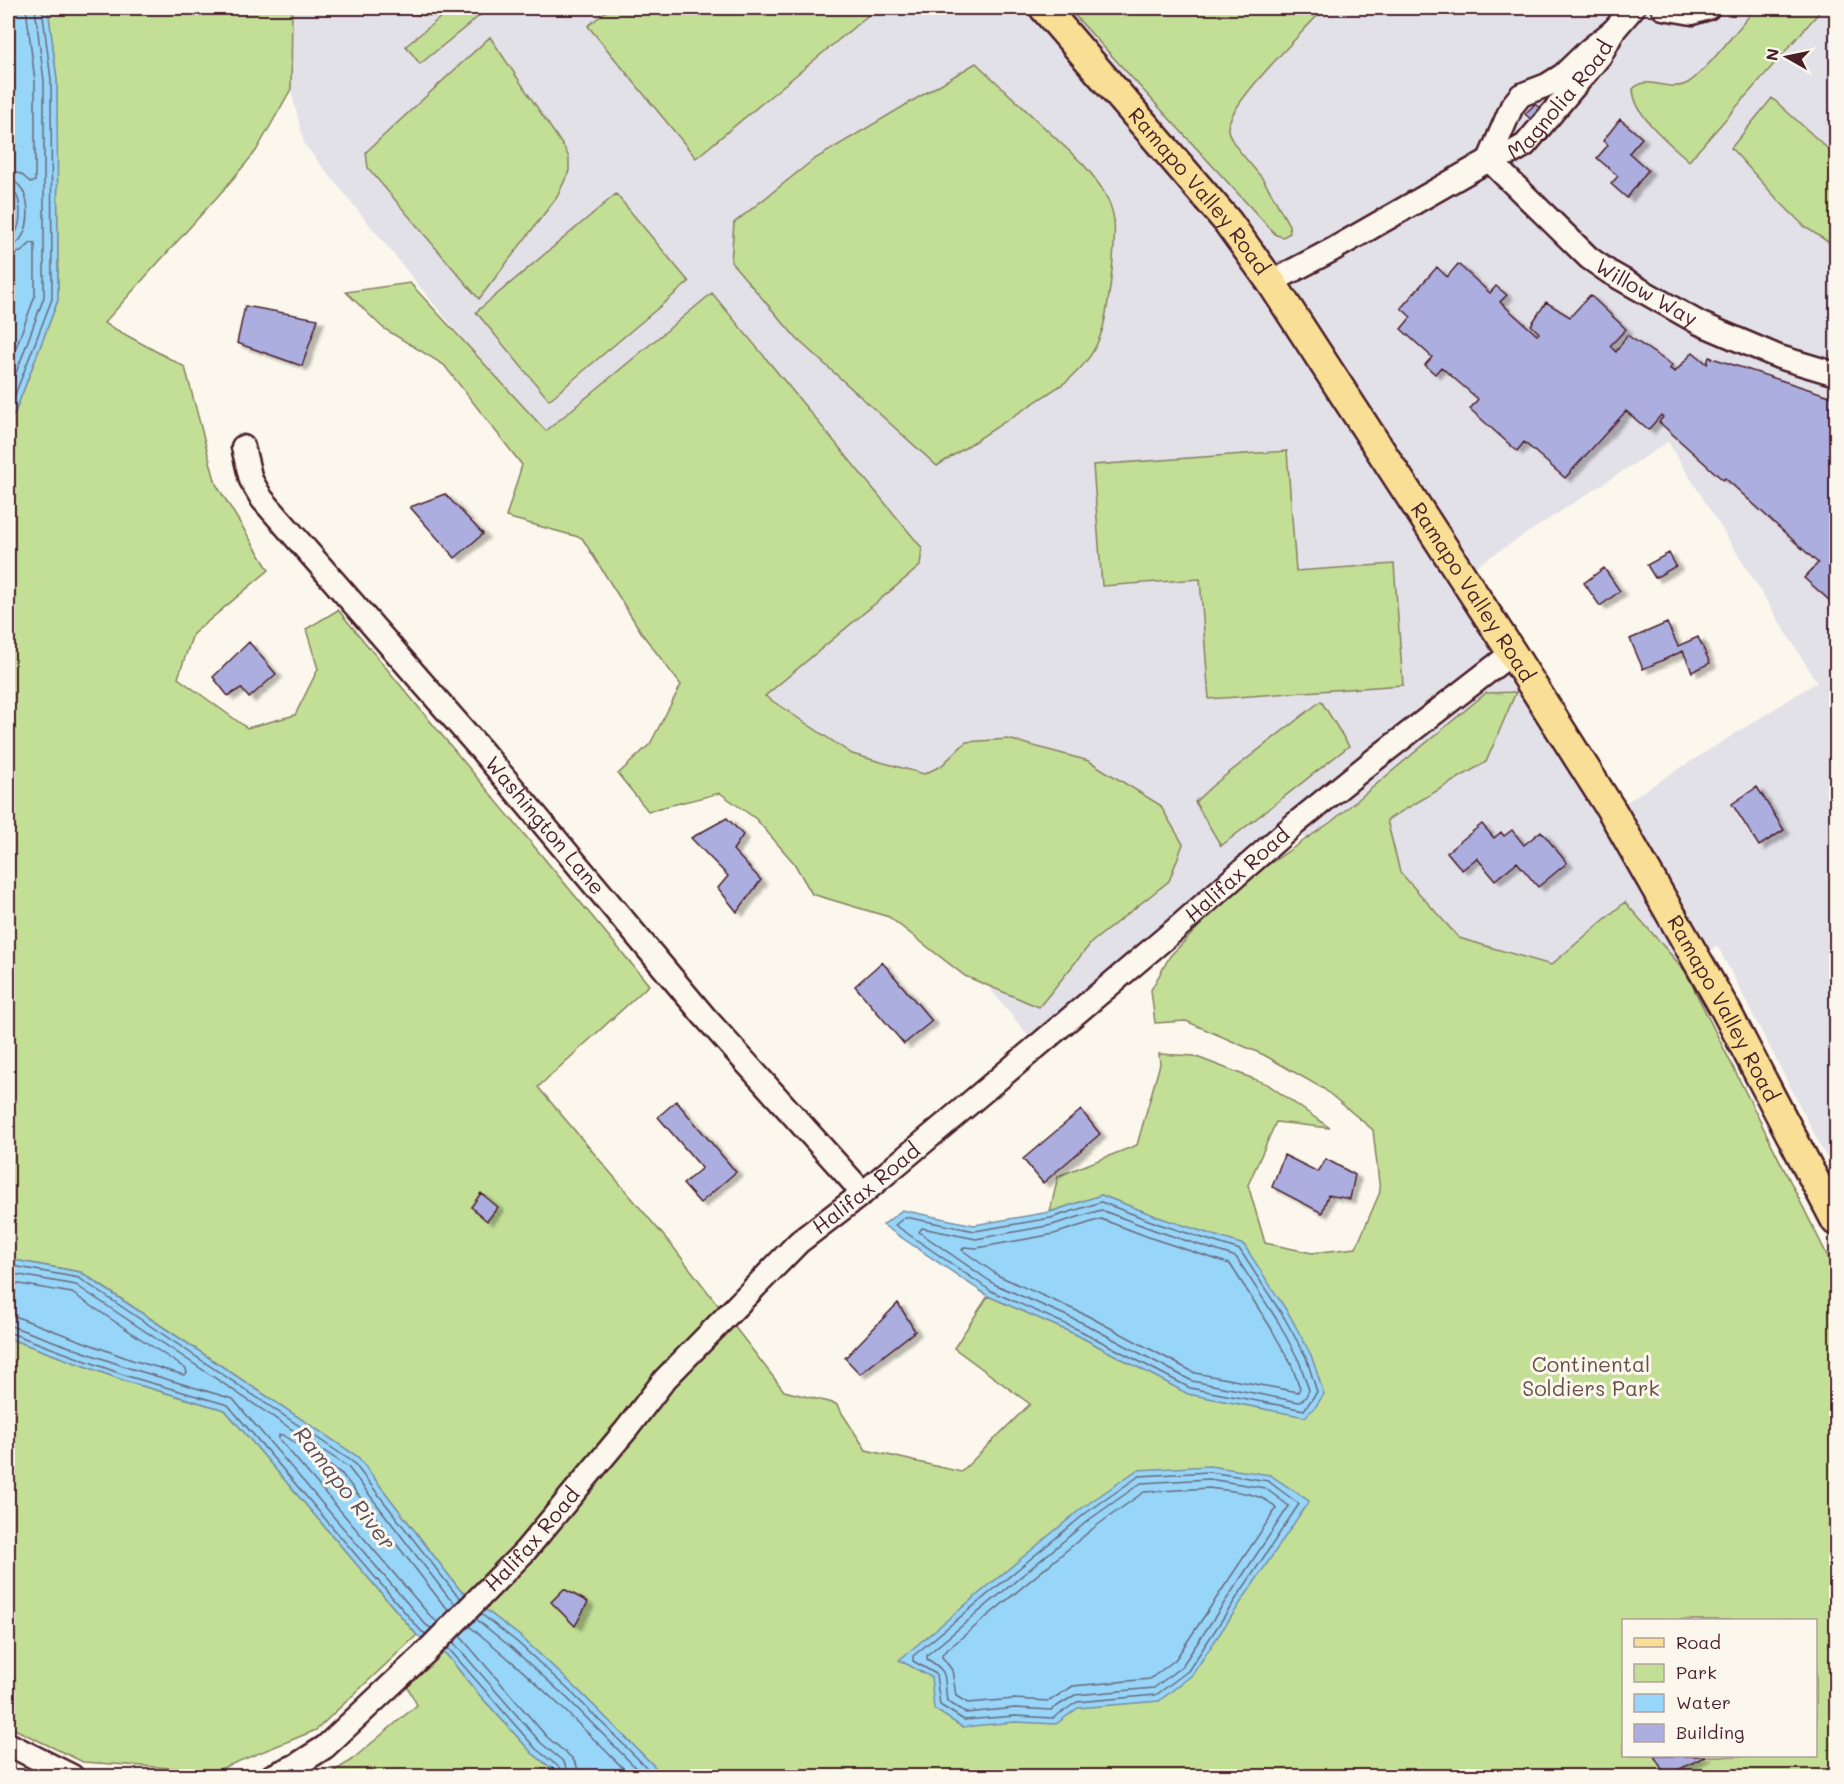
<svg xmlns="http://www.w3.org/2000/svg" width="1844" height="1784" font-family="Mali,sans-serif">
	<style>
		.built { fill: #e3e1e8; fill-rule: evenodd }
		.green { fill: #c3df96; stroke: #867f60; stroke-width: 1.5; fill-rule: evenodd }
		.water { fill: #97d6f8; stroke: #788da6; stroke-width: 1.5 }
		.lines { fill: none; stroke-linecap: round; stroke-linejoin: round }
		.shore { stroke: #69687d; stroke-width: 1.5 }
		.building { fill: #acaedf; stroke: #4a1f2b; stroke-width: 1.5; filter: url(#shadow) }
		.minor-casing { stroke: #4a1f2b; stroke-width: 27 }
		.major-casing { stroke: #4a1f2b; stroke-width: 33 }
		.minor { stroke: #fbf7ec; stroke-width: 22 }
		.major { stroke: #f9df96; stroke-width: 28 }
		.labels { text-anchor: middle; stroke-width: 6; stroke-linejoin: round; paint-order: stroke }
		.street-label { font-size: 21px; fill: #4a1f2b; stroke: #fbf7ec }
		.park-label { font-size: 21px; fill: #684f46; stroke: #fbf7ec }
		.water-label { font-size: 22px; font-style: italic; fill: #5d4d5e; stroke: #fbf7ec }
	</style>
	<defs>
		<filter id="shadow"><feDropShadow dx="6" dy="4" stdDeviation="1.5" flood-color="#0004"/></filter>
	</defs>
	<rect width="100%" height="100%" fill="#fbf7ec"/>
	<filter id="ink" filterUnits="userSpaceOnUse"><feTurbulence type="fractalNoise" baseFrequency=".0167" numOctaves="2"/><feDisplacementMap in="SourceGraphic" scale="12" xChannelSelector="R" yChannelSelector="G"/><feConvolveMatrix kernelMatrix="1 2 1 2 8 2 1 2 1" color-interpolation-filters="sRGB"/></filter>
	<g filter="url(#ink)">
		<path class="built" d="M292,8H1836V1176L1717,945L1504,1124L1288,815L1030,1038L304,144L291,89ZM1668,442L1817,682L1612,811L1462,575Z"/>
		<path class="green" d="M48,8H292L291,89L256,151L226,187L104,323L185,367L216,484L269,570L193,634L178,678L247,728L295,715L318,669L306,629L338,610L649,985L538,1087L674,1248L784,1391L836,1404L866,1450L961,1472L1030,1404L954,1348L988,1296L1077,1335L1191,1395L1161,1218L1101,1195L1050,1212L1058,1176L1137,1145L1160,1064L1159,1054L1194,1056L1267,1084L1330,1128L1276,1122L1248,1185L1265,1243L1312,1253L1356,1248L1380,1192L1373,1130L1324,1089L1264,1055L1186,1021L1155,1023L1151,990L1170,956L1243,882L1331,822L1486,693L1516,692L1486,762L1387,820L1400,872L1459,938L1551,965L1625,902L1685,971L1836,1273V1776H664L577,1689L521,1637L460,1590L358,1457L81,1272L8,1259V420L14,415L58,300L57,80ZM1624,1620H1816V1756H1624Z
			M388,8H489L420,64L406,46L442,16L418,15Z
			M610,8H877L696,158L588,26Z
			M1068,8H1324C1306,30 1227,104 1228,129C1229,144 1255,167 1264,181C1273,195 1281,211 1289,225L1290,233L1283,237L1276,235Z
			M1756,8H1823L1689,161C1670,143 1634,117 1633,89C1646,74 1668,92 1686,84C1703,76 1741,24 1756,8Z
			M490,37L565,149L569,158V171L557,197L479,299L368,168L366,152Z
			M976,63L1083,164C1095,178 1107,193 1112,211C1119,229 1108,320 1099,339C1092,357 1080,370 1066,382L937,466L797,339L731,262L734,223L813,160Z
			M1772,98L1836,156V247L1805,227L1778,200L1731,148Z
			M616,194L689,282L549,400L476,312Z
			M410,283L546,431L712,293L922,548L920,566L765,696L852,754L924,774L941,766L966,742L1008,739L1089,761L1160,805L1183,844L1169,881L1092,942L1039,1007L965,976L889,917L812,894L794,863L756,819L720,793L648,811L618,774L650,744L681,685L643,635L582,538L506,517L522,465L444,365L383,328L346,292Z
			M1287,451L1296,571L1394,564L1403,685L1209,699L1200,579L1102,586L1093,465Z
			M1321,701L1349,746L1221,846L1195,802L1212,786Z
			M8,1338L125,1381L225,1410L417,1635L316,1730L215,1771L83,1762L8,1726Z
			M440,1650L447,1655L475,1690L532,1753L555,1771L556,1776H326L349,1762L417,1705L407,1686Z"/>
		<path class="water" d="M8,8H48L57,80L58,300L14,415L8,420V246L14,213L8,181Z
			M1101,1195L1161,1218L1244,1245L1290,1316L1311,1355L1324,1394L1316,1406L1305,1417L1188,1394L1077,1335L988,1296L883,1225L902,1210L974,1225L1050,1212Z
			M8,1259L80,1272L358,1457L460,1590L521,1637L577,1689L664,1776H556L555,1771L532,1753L475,1690L447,1655L417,1635L225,1410L125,1381L8,1338Z
			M1209,1466L1270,1475L1309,1501L1192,1675L1159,1701L1078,1708L1056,1724L1015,1722L962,1727L934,1709L931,1677L899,1660L1082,1508L1137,1470Z"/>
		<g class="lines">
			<path class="shore" d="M8,171L21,174L31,183L35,181V81L26,8
				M8,180C35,182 34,245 8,246
				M8,187C24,190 24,236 8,239
				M8,255L21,252L31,243L35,244V296L8,369
				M8,395L44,297V81L35,8
				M8,413L52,299L51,80L42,8
				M1101,1202L1159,1224L1240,1250L1285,1319L1306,1357L1317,1392L1304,1410L1190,1388L1079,1330L991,1291L895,1225L905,1217L975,1231L1051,1218Z
				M1101,1210L1157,1231L1236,1257L1279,1323L1299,1361L1309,1390L1305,1398L1299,1402L1192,1381L1083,1323L994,1284L919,1232L922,1228L976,1239L1052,1225Z
				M1101,1219L1154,1239L1230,1264L1271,1328L1291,1364L1300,1388L1298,1392L1195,1373L1086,1315L999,1276L962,1250L964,1247L977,1248L1054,1234Z
				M8,1265L79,1278L353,1462L455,1593L461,1598
				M8,1273L76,1285L348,1467L449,1598L456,1604
				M8,1282L72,1293L186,1369L187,1373L184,1375L132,1360L17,1317L8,1316
				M8,1325L129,1368L233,1399L426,1625L431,1628
				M8,1332L127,1376L228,1405L421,1631L426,1634
				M1209,1472L1268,1481L1299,1504L1188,1671L1156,1695L1077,1702L1053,1718L1015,1716L964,1720L940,1705L936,1674L913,1661V1656L1086,1513L1139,1476Z
				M1209,1479L1265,1488L1289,1506L1182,1666L1154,1688L1075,1695L1051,1710L1015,1708L966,1713L947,1701C943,1677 951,1673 927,1659V1655L1090,1519L1141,1483Z
				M1209,1488C1228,1491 1266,1492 1276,1509L1175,1660L1150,1679L1073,1686L1049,1701L1014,1699L968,1703L956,1696L952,1670L942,1657V1654L1096,1526L1144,1492Z
				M481,1614L517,1642L573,1694L655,1776
				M476,1619L512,1648L568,1699L644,1776
				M438,1622L432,1618L279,1439V1435H283L342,1474L442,1603L449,1610
				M469,1626C528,1672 579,1724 631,1776
				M460,1636L547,1737L572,1758L577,1766L578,1776
				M453,1642L541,1743L564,1762L569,1776
				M448,1648L536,1749L559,1767L561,1776"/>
		</g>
		<path class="building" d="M1535,104L1544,112L1535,123L1525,114Z
			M1620,119L1642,138L1629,153L1648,170L1627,198L1611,184L1618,176L1597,158L1608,145L1603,141Z
			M1458,264L1490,293L1496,286L1507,295L1500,302L1537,335L1539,333L1531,325L1546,302L1570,317L1590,295L1626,329L1610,346L1616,352L1627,335L1672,365L1670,369L1675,372L1693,352L1707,364L1709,357L1836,398V606L1804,578L1818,563L1725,478L1723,480L1659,422L1663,417L1661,415L1648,430L1626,411L1565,478L1524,442L1517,451L1470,409L1478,399L1441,367L1435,374L1425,365L1432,357L1401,329L1411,317L1401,308L1437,267L1447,277Z
			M245,306L318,319L302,366L237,343Z
			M445,494L483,534L455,558L410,507Z
			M1669,553L1676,566L1655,578L1647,565Z
			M1604,568L1620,591L1600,606L1584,583Z
			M1667,623L1678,646L1698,637L1710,663L1692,672L1683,651L1643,669L1630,639Z
			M249,642L276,674L249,698L241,688L228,696L213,677Z
			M1757,787L1784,830L1759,846L1732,804Z
			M727,818L743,835L733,850L761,880L737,912L718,888L728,876L691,838Z
			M1482,824L1494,838L1501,832L1504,836L1512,830L1524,845L1541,831L1567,863L1538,887L1517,862L1495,880L1477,858L1462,870L1447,852Z
			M882,962L932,1021L904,1044L855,986Z
			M676,1101L736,1172L700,1203L683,1184L702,1168L658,1117Z
			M1081,1110L1100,1134L1043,1183L1023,1159Z
			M1284,1155L1318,1172L1326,1159L1355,1175L1350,1199L1328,1195L1322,1213L1272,1187Z
			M481,1193L498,1207L487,1221L471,1207Z
			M898,1303L915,1331L860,1374L845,1358Z
			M564,1589L588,1602L575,1626L551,1602Z
			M1654,1756H1706L1666,1776Z"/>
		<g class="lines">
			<g class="minor-casing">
				<g id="minor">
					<path d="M1663,8L1692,13L1708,8"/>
					<path id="s1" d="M1489,160L1589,258L1609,272L1699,323L1779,357L1836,374"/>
					<path d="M1489,160L1512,106L1521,95L1547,85L1563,75L1590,49L1614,30L1633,8"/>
					<path id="s2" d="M1271,282L1332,250L1489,160L1513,152L1525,145L1600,56L1614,30"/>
					<path id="s3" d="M243,447L251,480L262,499L482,751L704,1016L863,1193"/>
					<path d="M8,1744L72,1776"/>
					<path id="s4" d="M272,1776L295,1766L325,1747L424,1654L525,1551L626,1430L665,1379L799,1242L863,1193L951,1119L1176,929L1296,823L1374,760L1512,653"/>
				</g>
			</g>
			<g class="major-casing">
				<g id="major">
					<path id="s5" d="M1044,8L1227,221L1271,282L1512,653L1612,811L1726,1011L1836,1221"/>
				</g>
			</g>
			<use href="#minor" class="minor"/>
			<use href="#major" class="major"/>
		</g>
	</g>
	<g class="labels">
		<g class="street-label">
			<text dy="7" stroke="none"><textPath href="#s2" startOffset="346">Magnolia Road</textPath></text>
			<text dy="7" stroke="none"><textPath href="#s5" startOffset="240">Ramapo Valley Road</textPath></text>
			<text dy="7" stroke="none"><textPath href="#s1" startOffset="207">Willow Way</textPath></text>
			<text dy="7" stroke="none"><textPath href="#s5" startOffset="726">Ramapo Valley Road</textPath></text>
			<text dy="7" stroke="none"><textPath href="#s3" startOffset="488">Washington Lane</textPath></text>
			<text dy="7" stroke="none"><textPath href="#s4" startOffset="1326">Halifax Road</textPath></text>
			<text dy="7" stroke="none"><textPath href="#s5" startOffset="1212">Ramapo Valley Road</textPath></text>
			<text dy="7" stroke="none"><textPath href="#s4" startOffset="840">Halifax Road</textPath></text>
			<text dy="7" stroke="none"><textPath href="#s4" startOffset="354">Halifax Road</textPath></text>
		</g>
		<g class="park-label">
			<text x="1591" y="1372">Continental<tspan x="1591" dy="24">Soldiers Park</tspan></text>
		</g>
		<g class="water-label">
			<text transform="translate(345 1488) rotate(52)" y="8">Ramapo River</text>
		</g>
	</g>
	<rect width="1844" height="1784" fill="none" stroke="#fbf7ec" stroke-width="30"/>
	<rect x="15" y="15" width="1814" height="1754" fill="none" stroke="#4a1f2b" stroke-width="2" filter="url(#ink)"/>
	<rect x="1622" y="1619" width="195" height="138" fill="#fbf7ec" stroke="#b4a19f" stroke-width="1.5"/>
	<rect x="1634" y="1638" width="30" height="9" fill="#f9df96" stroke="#b4a19f" stroke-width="1.5"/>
	<text x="1676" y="1649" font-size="18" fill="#4a1f2b">Road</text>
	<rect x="1634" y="1664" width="30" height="18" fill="#c3df96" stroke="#b4a19f" stroke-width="1.5"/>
	<text x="1676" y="1679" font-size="18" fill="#4a1f2b">Park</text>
	<rect x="1634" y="1694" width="30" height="18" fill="#97d6f8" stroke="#b4a19f" stroke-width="1.5"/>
	<text x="1676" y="1709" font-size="18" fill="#4a1f2b">Water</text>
	<rect x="1634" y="1724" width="30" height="18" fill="#acaedf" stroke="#b4a19f" stroke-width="1.5"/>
	<text x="1676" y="1739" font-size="18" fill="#4a1f2b">Building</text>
	<g transform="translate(1787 57) rotate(279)" stroke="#fbf7ec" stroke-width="4.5" paint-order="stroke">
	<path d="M0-4.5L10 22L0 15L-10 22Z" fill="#4a1f2b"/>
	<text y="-9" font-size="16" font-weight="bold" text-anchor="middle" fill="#4a1f2b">N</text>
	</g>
</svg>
